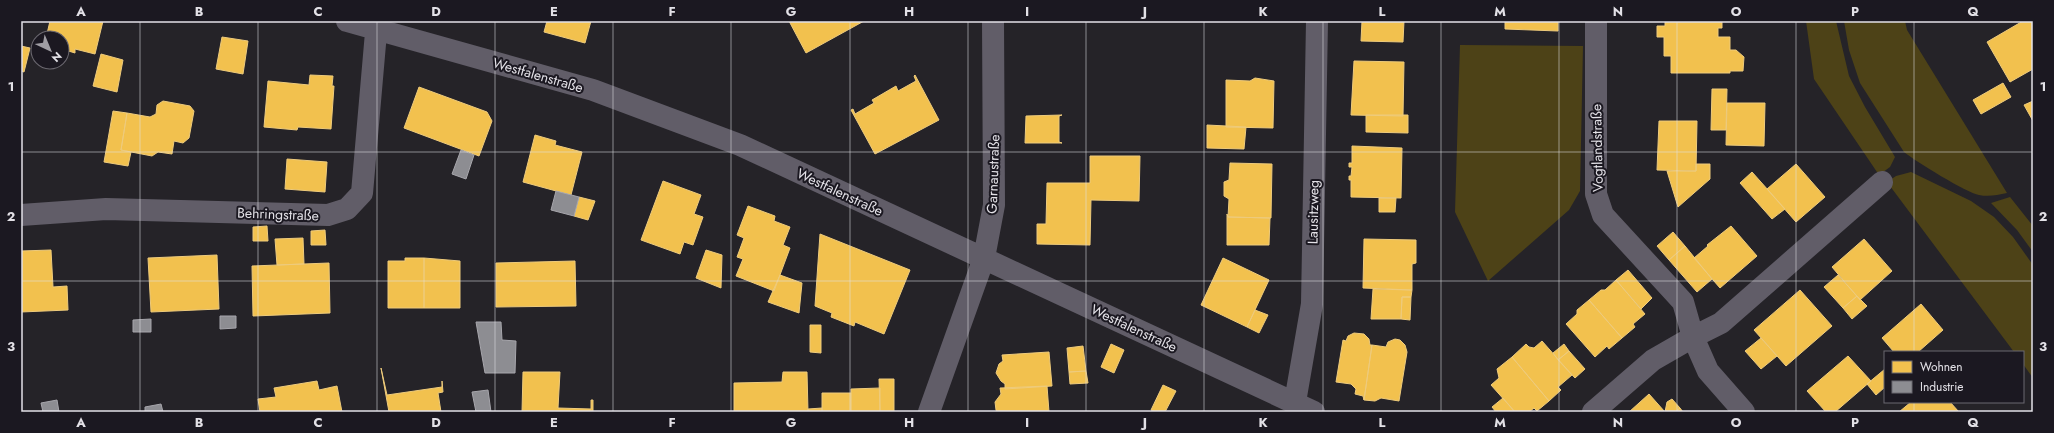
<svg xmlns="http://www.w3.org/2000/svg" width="2054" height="433" font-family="Jost,sans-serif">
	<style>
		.green { fill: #4d4217 }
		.homes { fill: #f2c14e; stroke: #eecb7c }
		.industry { fill: #8d8d92; stroke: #a7a6ac }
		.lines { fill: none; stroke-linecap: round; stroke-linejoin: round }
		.street { stroke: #615d68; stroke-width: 22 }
		.grid { fill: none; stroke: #e3e1e7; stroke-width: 1; stroke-opacity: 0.55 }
		.labels { text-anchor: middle; stroke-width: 4; stroke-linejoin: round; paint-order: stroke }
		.street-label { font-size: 14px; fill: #e3e1e7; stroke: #1b1821 }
		.neatline { fill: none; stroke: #e3e1e7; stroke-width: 1.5 }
		.grid-label { font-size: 13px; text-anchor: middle; font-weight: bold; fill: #e3e1e7 }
	</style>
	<rect width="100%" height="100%" fill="#252328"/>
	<path class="green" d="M1806,21H1836L1849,76L1865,107L1895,157L1890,167L1879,175L1814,79Z
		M1844,21H1905L1907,30L2007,193C1997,195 1989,197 1979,195C1967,193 1915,161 1904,152L1860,83L1849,50Z
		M1460,45L1583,46L1580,191L1569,210L1488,281L1455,212Z
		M1911,172L1971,201L1994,217L2013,237L2033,265V378L2023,364V352H2014L1887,182L1896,176Z
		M2010,197L2033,226V252L2017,230L1991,203Z"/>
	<path class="homes" d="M50,21H103L95,54L75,49V53L62,49V38H46Z
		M547,21H591L585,43L544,32Z
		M789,21H864L806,53Z
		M1362,21H1404L1403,42L1361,41Z
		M1505,21H1558V31L1505,29Z
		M1665,21H1722V28H1718V37H1730V50H1736L1744,57L1743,71H1730V73H1671V56H1664V37H1657V26H1665Z
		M2023,21H2033V69L2010,82L1987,42Z
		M222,37L248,41L243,74L216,69Z
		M21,46L30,48L24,72L21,71Z
		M101,54L123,60L117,92L93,86Z
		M1354,61L1404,62L1403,116L1351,115Z
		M310,75L333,76L332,86H334L331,129L298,127L297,130L264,127L268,81L309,85Z
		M915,75L939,120L875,154L851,110L853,109L855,114L874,103L872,100L896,86L898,91L916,81L914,76Z
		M1255,78L1274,81L1273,128L1226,127V80L1250,81Z
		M2003,83L2011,97L1981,114L1973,100Z
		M419,87L487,112L492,121L479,156L404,128Z
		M1712,89H1727L1726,130H1711Z
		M163,101L190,106L194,111L189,138L183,143L174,141L172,154L158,152L152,156L121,150L127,113L150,117L156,114L157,105Z
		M2033,101V121L2024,105Z
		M1727,103H1765L1764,146L1726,145Z
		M113,111L127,113L121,150L131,152L128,166L104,162Z
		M1062,115L1059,116V142L1062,143H1025L1026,116Z
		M1366,115H1408V133L1366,132Z
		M1659,121H1697L1696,171L1657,170Z
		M1207,125L1246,127L1244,149L1207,148Z
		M535,135L556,141L555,145L582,152L571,195L523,182Z
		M1352,146L1402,148L1401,198L1351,197V180H1349V176H1351L1352,167H1349V163H1352Z
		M1090,156H1140L1139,201L1091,200L1090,245L1037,244V224H1046L1047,183H1090Z
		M287,159L327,162L325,192L285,189Z
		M1230,163L1272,164L1271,218L1228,217L1229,199L1224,196V182L1229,180Z
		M1696,164H1710V179L1678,207L1667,171H1696Z
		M1796,164L1825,197L1796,222L1767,189Z
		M1752,172L1785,209L1772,219L1740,183Z
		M663,181L701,195L694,214L703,217L693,245L684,242L680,254L641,240Z
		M579,197L595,201L588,220L574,216Z
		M1379,198H1396L1395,212H1379Z
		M748,206L775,216L774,221L790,227L783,245L790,248L774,291L736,276L743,259L737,257L744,238L737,235Z
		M1227,214L1228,217L1270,218L1269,245H1227Z
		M267,226L268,241H253V227Z
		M1731,226L1757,256L1720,288L1694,258L1708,246L1707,245Z
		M325,230L326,245H311V231Z
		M1673,232L1685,246L1669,260L1657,246Z
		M820,234L910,270L884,334L855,322L854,326L831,317L832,313L815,306Z
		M303,238L304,264L277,265L275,239Z
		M1364,239L1416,240V263L1412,264V290L1363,288Z
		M1864,239L1892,271L1860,300L1832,267Z
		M1685,246L1712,279L1697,292L1669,260Z
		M51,250L53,287L67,286L68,310L21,312V251Z
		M706,250L722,255L721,288L696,278Z
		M217,255L219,309L151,312L148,258Z
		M405,258H424V308H388V261H405Z
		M424,258L460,261V308H424Z
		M1223,258L1269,280L1247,327L1201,305Z
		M575,261L576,306L496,307V263Z
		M329,263L330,313L253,316L252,266Z
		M1628,270L1652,298L1641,309L1616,280Z
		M780,275L802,283L799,313L768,302Z
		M1838,275L1857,296L1843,308L1824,287Z
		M1616,280L1645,314L1633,324L1635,327L1622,338L1589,300L1601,290H1605Z
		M1373,289L1412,290L1411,297H1402L1401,319H1371Z
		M1800,290L1832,326L1786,366L1754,330Z
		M1857,296L1867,306L1852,319L1843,308Z
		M1402,297H1411L1410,320L1401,319Z
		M1589,300L1622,338L1609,349L1607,346L1595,357L1566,324L1577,314V310Z
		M1921,304L1943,330L1918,352H1894L1882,338Z
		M1255,310L1268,315L1259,333L1247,327Z
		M810,325H821V353L810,352Z
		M1354,333L1364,334L1369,339L1370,345H1372L1364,400L1363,396L1355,394L1356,389L1351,384L1336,382L1343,340L1346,341L1348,336Z
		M1761,338L1777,356L1761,369L1745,351Z
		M1395,339L1400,340L1405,345L1407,352L1399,401L1381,398L1375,401L1364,400L1372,345L1386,347L1388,342Z
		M1542,341L1572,375L1558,387L1561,390L1549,401L1512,357L1526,344L1529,347L1534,348Z
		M1111,344L1124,350L1114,373L1101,367Z
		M1564,344L1569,351L1558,360L1553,353Z
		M1083,346L1086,371L1069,372L1067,348Z
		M1569,351L1585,369L1575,378L1558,360Z
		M1049,352L1052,386L1005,389V384L1001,381L996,373L999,364L1003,361L1002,355Z
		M1848,356L1871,381L1835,412H1826L1807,391Z
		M1512,357L1549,401L1537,411L1534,408L1529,412H1515L1491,385L1499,378L1497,369Z
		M381,368L387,395L442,387V381L443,392L438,393L441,412H389Z
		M1885,369V387L1876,395L1867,384Z
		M1086,371L1088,383L1070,384L1069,372Z
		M523,372H560L558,408L591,409V400H593V412H522Z
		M783,372H807L808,412H734V383L782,382Z
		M879,379H894V412H880Z
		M317,381L319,390L337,386L342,412H260L258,399L276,397L274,388Z
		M1163,385L1176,391L1165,412H1155L1151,410Z
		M1047,386L1049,412H997L996,410L995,402L1001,394L1000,388Z
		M880,388V412H851V389Z
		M822,393H851V412H822Z
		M1649,394L1665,412H1629Z
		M1503,398L1515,412H1496L1492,407Z
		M1672,399L1680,408L1675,412H1665L1667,402Z
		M1911,402H1950L1959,412H1899Z
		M822,408V412H808V409Z
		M1680,408L1683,412H1675Z"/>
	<path class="industry" d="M461,150L474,155L466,179L452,174Z
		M556,191L579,197L574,216L551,210Z
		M220,316H236V328L220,329Z
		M151,319V332H133V320Z
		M476,322H501L502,340L516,341L515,373H485Z
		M488,390L491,412H476L472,392Z
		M57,400L59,412H43L41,403Z
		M161,404L163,412H145V407Z"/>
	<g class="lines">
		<path class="street" d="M347,21L593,90L740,145L1314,412
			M1596,21V194L1603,215L1683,302L1693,337L1721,323L1882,182
			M21,215L106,209L328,215L347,209L362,193L377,21
			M1295,402L1312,304L1317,21
			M929,412L984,258L994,205L993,21
			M1593,412L1653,360L1693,337L1708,371L1744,412"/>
	</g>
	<path class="grid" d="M140,21V412M258,21V412M377,21V412M495,21V412M613,21V412M731,21V412M850,21V412M968,21V412M1086,21V412M1204,21V412M1323,21V412M1441,21V412M1559,21V412M1677,21V412M1796,21V412M1914,21V352M21,152H2033M21,281H2033M1914,402V412"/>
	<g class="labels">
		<g class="street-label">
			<text transform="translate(538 75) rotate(16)" y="5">Westfalenstraße</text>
			<text transform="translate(1597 148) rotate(-91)" y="5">Vogtlandstraße</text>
			<text transform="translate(993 174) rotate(-88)" y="5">Garnaustraße</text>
			<text transform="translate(840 192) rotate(25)" y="5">Westfalenstraße</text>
			<text transform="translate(1313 212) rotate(-89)" y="5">Lausitzweg</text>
			<text transform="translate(278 214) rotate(2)" y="5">Behringstraße</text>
			<text transform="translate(1134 328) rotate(25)" y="5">Westfalenstraße</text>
		</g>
	</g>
	<rect width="2054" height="433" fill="none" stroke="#1b1821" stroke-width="44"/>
	<rect x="1884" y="351" width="140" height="52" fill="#1b1821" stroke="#6b6870"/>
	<rect x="1892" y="361" width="20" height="12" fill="#f2c14e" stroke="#6b6870"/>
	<text x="1920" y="371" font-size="12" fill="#e3e1e7">Wohnen</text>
	<rect x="1892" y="381" width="20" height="12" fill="#8d8d92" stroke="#6b6870"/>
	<text x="1920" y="391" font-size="12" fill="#e3e1e7">Industrie</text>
	<g transform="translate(50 50) rotate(136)"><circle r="19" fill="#1b1821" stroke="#6b6870"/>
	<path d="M0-3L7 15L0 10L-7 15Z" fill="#a09ea4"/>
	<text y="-6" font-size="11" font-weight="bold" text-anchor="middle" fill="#e3e1e7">N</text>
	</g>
	<rect x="22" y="22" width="2010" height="389" class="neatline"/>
	<g class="grid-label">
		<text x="81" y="16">A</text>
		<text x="199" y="16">B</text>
		<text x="318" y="16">C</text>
		<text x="436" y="16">D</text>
		<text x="554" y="16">E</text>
		<text x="672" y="16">F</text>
		<text x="791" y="16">G</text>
		<text x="909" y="16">H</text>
		<text x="1027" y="16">I</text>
		<text x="1145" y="16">J</text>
		<text x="1263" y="16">K</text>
		<text x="1382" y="16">L</text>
		<text x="1500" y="16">M</text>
		<text x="1618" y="16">N</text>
		<text x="1736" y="16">O</text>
		<text x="1855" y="16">P</text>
		<text x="1973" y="16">Q</text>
		<text x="11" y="91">1</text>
		<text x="2043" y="91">1</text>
		<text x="11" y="221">2</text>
		<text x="2043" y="221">2</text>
		<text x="11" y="351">3</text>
		<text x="2043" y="351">3</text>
		<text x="81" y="427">A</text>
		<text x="199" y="427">B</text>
		<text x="318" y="427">C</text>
		<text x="436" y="427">D</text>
		<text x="554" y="427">E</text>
		<text x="672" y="427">F</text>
		<text x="791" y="427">G</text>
		<text x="909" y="427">H</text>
		<text x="1027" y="427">I</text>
		<text x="1145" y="427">J</text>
		<text x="1263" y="427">K</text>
		<text x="1382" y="427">L</text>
		<text x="1500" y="427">M</text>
		<text x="1618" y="427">N</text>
		<text x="1736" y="427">O</text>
		<text x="1855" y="427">P</text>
		<text x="1973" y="427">Q</text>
	</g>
</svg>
